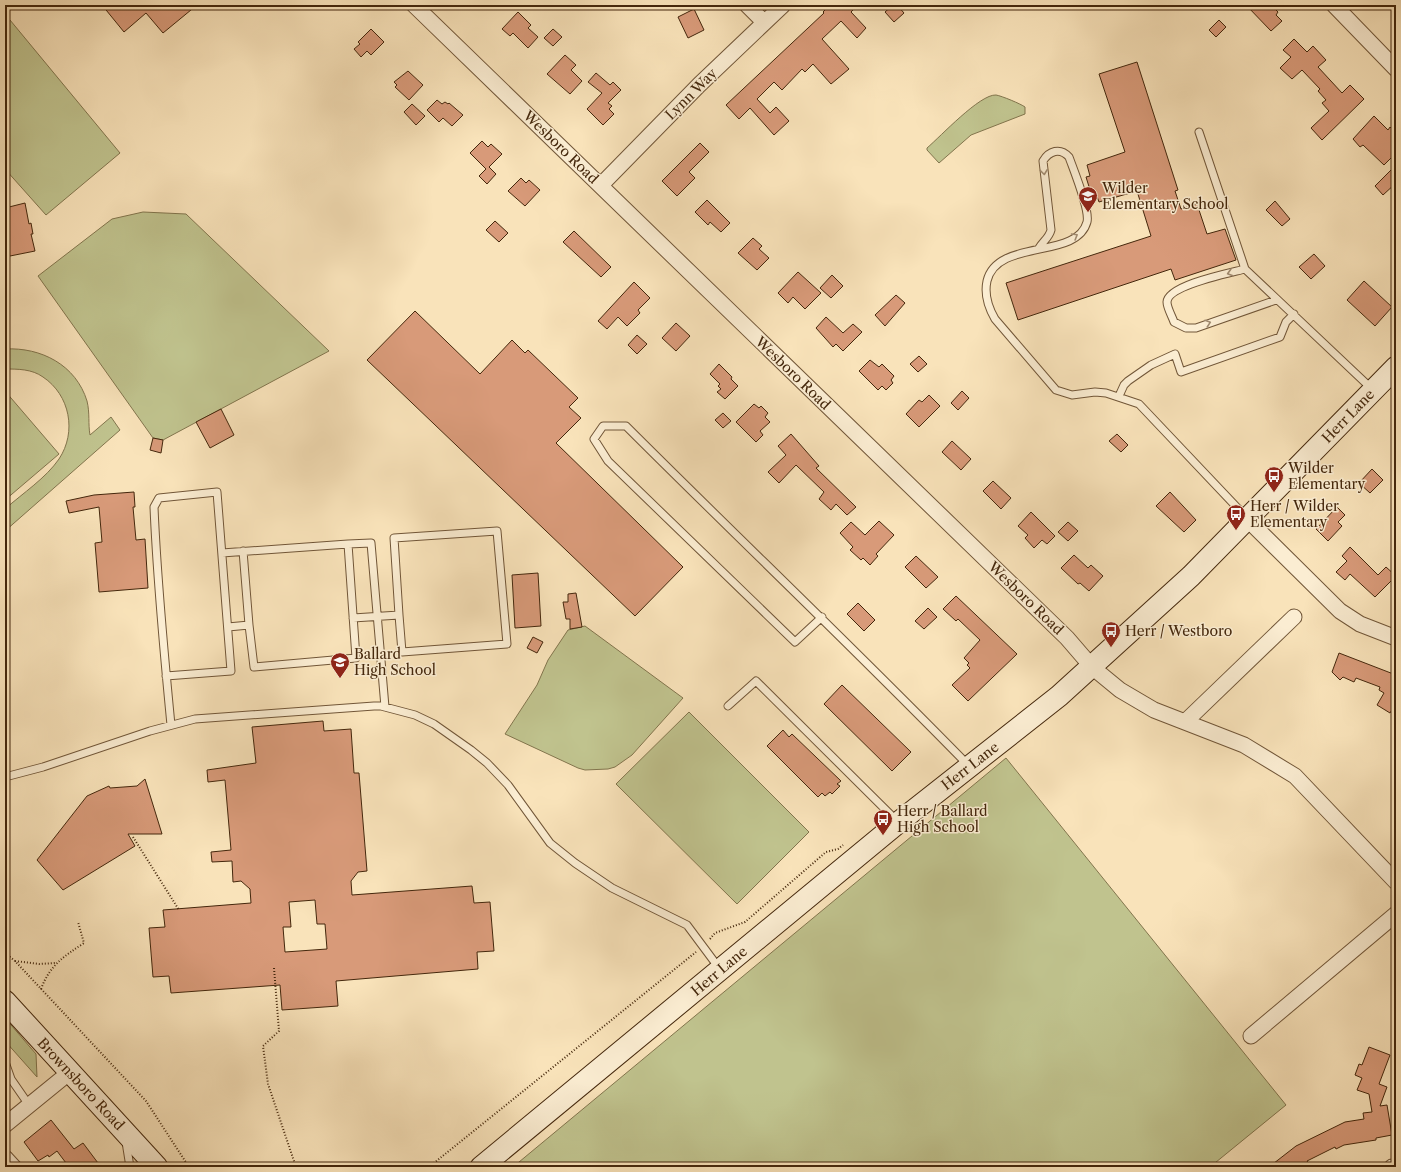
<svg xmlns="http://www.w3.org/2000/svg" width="1401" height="1172" font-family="'Libre Caslon Text',serif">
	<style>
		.green { fill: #c0c38e; stroke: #82754d }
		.building { fill: #d89a79; stroke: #44270c; fill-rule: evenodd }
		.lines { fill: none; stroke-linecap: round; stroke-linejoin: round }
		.lane-casing { stroke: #715638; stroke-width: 9 }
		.street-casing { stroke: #715638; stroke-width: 17 }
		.secondary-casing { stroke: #44270c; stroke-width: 23 }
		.path { stroke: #44270c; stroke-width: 2; stroke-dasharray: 1 2; stroke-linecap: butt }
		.lane { stroke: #fbedd2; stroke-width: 7 }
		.street { stroke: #fbedd2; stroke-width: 15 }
		.secondary { stroke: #fbedd2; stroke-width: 21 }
		.oneway { stroke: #a08a6f }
		.labels { text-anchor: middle; stroke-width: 3; stroke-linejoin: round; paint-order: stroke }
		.street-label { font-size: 14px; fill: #44270c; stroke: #fbedd2 }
		.poi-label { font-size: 14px; fill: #44270c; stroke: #fbedd2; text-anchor: start }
	</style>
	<rect width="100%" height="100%" fill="#f9e3ba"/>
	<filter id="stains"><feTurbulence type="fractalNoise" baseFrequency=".005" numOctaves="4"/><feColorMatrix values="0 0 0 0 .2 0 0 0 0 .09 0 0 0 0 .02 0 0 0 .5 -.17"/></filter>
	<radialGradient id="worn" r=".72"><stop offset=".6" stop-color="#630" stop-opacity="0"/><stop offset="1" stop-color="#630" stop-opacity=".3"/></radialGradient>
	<path class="green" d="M10,20L120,153L46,215L5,169V24Z
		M996,95C1002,96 1021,104 1025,107V114L971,135L939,163L927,150V148C941,136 980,94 996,95Z
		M143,212L186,214L329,351L163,440L153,438L38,276L112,219Z
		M5,349C41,347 76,365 87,401C90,413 88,424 90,435L111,417L120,430L5,531V509C23,493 46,478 59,459C77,432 70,395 43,377C32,369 18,369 5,369Z
		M5,391L59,454L5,500Z
		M585,626L683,698L632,755L615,767L608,769L585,770L578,768L505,734L537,685L548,660L568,630Z
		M689,712L809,832L737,904L616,784Z
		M1006,758L1286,1105L1210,1167H513Z
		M5,1018L36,1054L37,1077L5,1041Z"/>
	<path class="building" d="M102,5H197L163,33L146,13L124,32Z
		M830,5H858L851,12L866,28L857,38L841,21L822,39L849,69L831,84L813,64L805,72L802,69L782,90L774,82L757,99L770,113L776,107L789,121L774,135L750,108L739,119L726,105L824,13L823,12Z
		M893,5H897L904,13L894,22L885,12Z
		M1246,5H1271L1278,12L1276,15L1282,21L1271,31Z
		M694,9L704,30L688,38L678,17Z
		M518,12L531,25L528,28L538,37L528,48L513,33L510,36L502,29Z
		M1219,20L1226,27L1216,37L1209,30Z
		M371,29L384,42L371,55L367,51L361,57L354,49L360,44L358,42Z
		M553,29L562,37L553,46L544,38Z
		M1294,39L1307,52L1313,46L1326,60L1318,67L1342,93L1350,85L1364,99L1322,140L1311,128L1329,111L1322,103L1326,100L1318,91L1320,89L1302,70L1292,79L1280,68L1291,57L1283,50Z
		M565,55L576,65L571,70L582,81L570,94L547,74Z
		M1137,62L1178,190L1175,191L1181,209L1197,204L1207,234L1225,229L1236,260L1175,280L1171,269L1018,320L1006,283L1151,236L1137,191L1099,202L1095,191L1091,193L1086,177L1090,176L1087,165L1125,152L1099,74Z
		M408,71L423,85L409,100L395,87L397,85L394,82Z
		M596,73L610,85L613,82L621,90L608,103L612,106L609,109L614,114L603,125L587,109L602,93L588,82Z
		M437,100L442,104L445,102L448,104L449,103L463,115L452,126L443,118L439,122L427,110Z
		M412,104L425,116L416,125L404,112Z
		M1374,116L1388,130L1390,127L1396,133V153L1384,165L1363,145L1360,147L1353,139Z
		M482,141L488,147L491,144L502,154L489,167L496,174L487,184L479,176L486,169L470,153Z
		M700,143L709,152L689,172L695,178L677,196L662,181Z
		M1391,170L1396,175V183L1383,195L1375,186Z
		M521,178L526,183L529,180L540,190L525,206L508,191Z
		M707,200L730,223L721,232L710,222L708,225L695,212Z
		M1275,201L1290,219L1282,226L1266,210Z
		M25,203L29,224L31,223L33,234H31L35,251L5,257V208Z
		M495,221L508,233L499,242L486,230Z
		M574,231L611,267L601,277L563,242Z
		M753,238L762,246L759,249L769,258L757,270L738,253Z
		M1314,254L1325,266L1311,279L1299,267Z
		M798,272L821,293L805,309L793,297L788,303L778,293Z
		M832,275L843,286L831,298L820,288Z
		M1364,281L1392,307L1375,326L1347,300Z
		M634,282L650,298L638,310L640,313L627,326L618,317L607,329L598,321Z
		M896,295L905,303L885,326L875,315Z
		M415,311L480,374L512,340L525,353L528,350L578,398L569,407L581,418L556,443L683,567L635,616L367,360Z
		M826,317L843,333L853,324L862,332L843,351L836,344L833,347L816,328Z
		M676,323L690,336L676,351L662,338Z
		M637,335L647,344L637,354L628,345Z
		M919,356L927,364L918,372L910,364Z
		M870,360L879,367L882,364L894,376L891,380L893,383L886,390L882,386L878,390L859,371Z
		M719,364L732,377L731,379L738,386L725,399L717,392L721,389L718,386L720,384L710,374Z
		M962,391L969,398L958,410L951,403Z
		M929,395L940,406L919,427L906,414L919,400L922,402Z
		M754,404L759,408L761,406L768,413L765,417L770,422L760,431L763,435L756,442L736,422Z
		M221,409L234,435L210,448L196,422Z
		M723,413L731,421L723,428L715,420Z
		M791,434L819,466L816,468L856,507L847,515L836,504L831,510L819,499L824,492L796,465L779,483L768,472L786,455L778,446Z
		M1117,434L1128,445L1121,452L1109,441Z
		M153,438L163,440L161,453L150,450Z
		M952,441L971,459L961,470L942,452Z
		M1372,469L1383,480L1370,493L1359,483Z
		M993,481L1011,498L1001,509L983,491Z
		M134,492L135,507H133L136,540L145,539L148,588L99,592L95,543L102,542L99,507L69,513L66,501L94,495Z
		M1170,492L1196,520L1184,532L1156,506Z
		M1337,507L1345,515L1338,522L1342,526L1328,541L1316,529Z
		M1031,512L1055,536L1047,544L1042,540L1034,548L1025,538L1028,535L1018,526Z
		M879,521L894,535L876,554L878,556L870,565L863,558L861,560L850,550L853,547L840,533L851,522L865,535Z
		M1068,522L1078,531L1068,541L1058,532Z
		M1350,547L1378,575L1386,567L1396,576L1375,597L1350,574L1345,580L1336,572L1347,561L1342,556Z
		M1074,555L1088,568L1091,565L1103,576L1089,591L1080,583L1078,584L1061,568Z
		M916,556L938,577L926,588L905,567Z
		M538,573L541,626L515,628L512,575Z
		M576,593L582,627L570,629V619H566L563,602H568V594Z
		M956,596L1017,654L968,701L952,685L970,668L967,665L969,663L964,658L980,640L958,619L956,621L943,609Z
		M858,603L875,620L864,631L847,614Z
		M928,608L937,617L924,629L915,621Z
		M533,637L543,642L537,653L527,648Z
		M1339,653L1396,675V703L1390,713L1377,705L1384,693L1379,690L1380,687L1356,678L1354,682L1343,677L1340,680L1332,672Z
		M842,685L911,752L892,771L824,704Z
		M323,721L324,731L351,729L354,773H359L367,871L358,872L351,881L352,895L472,886L474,903L490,902L494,951L477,952L478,969L336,981L338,1006L282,1010L280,985L171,993L169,976L153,977L149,928L165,927L163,910L251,903L250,889L241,881L233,882L232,861L212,862L211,852L231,850L225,780L208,782L207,770L256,763L252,727ZM315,900L317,924H325L327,949L285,952L283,927H291L289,902Z
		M783,730L789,737L792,734L841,781L837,784L840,786L832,794L830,792L825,796L822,793L818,797L767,746Z
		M145,779L162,834H128L135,846L63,890L37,860L87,796L109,786L110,788L137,786Z
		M1369,1047L1390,1055L1379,1084L1387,1087L1380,1106L1387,1105L1392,1135L1376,1138V1140L1344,1145L1336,1149L1335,1147L1307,1161L1311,1167H1269L1296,1146L1345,1122L1364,1119L1363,1113L1372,1112L1369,1094L1357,1090L1362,1078L1355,1075L1359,1064L1362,1065Z
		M51,1120L74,1149L83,1143L101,1167H69L57,1151L49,1157L48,1155L38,1161L24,1142Z"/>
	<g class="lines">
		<g class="lane-casing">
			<path id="lane" d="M1199,132L1245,269
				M1039,248C1043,241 1049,238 1051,230L1043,161C1049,151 1060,147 1069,157C1074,171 1090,210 1087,222C1077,260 997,238 987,281C984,295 988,307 995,319L1056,390L1072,395L1095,392L1106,393L1139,404L1247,518
				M1276,300L1196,328H1186L1174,322C1172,316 1167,308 1167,302C1168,285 1230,273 1245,269L1372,389
				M1119,396L1124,385L1128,381L1151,365L1175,354L1181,372L1280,337L1286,322L1294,314
				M348,544L371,543L385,707
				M243,551L249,625
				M222,553L348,544L356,658L254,667L249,625L228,627
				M822,617L795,642L608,461L594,439L603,426H626C739,539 856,650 968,765
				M353,618L399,615L394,538L497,531L507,644L402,652L399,615
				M166,676L231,671L217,492L159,498L154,507C157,580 164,653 171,725
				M728,706L756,681L897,821
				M5,777L43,767L150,731L195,719L374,706H381L415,715L434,724L471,750L487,763L508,785L550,843L575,863L612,888L687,925L719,968
				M5,1062L11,1079L29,1105
				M126,1142L130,1167
				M8,1155L19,1167"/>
		</g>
		<g class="street-casing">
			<path id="street" d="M414,5L1067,638L1092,667L1120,690L1154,710L1244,745L1295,776L1396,882
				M747,5L764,22
				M1334,5L1396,69
				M601,185L699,85L783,5
				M1248,520L1340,611L1360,624L1396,638
				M1186,721L1294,617
				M1251,1036L1396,914
				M5,1125L70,1072
				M1392,1167H1396"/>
		</g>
		<g class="secondary-casing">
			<path id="secondary" d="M5,1001L157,1167
				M481,1167L899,822L1059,696L1191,576L1396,367"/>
		</g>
		<path class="path" d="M133,837L179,910
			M710,939L715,933L745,922L826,852L838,849L843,845
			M5,953L15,961L146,1101L189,1167
			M15,961L39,964L55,963
			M274,968L279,1031L263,1046L268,1084L296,1167
			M41,989C50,965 63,957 84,943L78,922
			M429,1167L696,952"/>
		<use href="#lane" class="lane"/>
		<use href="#street" class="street"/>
		<use href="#secondary" class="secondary"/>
	</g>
	<defs><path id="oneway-chevron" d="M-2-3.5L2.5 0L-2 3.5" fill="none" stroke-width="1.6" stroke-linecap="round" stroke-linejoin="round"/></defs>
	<g class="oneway">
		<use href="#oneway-chevron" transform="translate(1044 172) rotate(83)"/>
		<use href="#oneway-chevron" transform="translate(1075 236) rotate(-31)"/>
		<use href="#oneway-chevron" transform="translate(1230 273) rotate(164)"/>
		<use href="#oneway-chevron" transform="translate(1208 323) rotate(-19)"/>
	</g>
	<defs>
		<g id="school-pin" transform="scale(1)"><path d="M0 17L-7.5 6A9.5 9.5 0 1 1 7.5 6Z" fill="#8f2418" stroke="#fbedd2"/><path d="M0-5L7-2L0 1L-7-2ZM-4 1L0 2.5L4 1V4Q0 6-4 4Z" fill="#fff"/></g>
		<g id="bus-pin" transform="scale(1)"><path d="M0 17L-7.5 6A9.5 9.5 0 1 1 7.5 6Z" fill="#8f2418" stroke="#fbedd2"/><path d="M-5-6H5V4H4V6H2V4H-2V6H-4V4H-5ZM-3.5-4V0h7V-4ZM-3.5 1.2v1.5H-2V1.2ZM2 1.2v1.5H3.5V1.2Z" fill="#fff"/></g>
	</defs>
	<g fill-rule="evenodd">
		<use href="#school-pin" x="1088" y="196"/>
		<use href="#bus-pin" x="1274" y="476"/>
		<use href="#bus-pin" x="1236" y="514"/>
		<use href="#bus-pin" x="1111" y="631"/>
		<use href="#school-pin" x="340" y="662"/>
		<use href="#bus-pin" x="883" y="819"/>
	</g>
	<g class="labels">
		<g class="street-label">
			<text transform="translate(691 94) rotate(-45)" y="5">Lynn Way</text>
			<text transform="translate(561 147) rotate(44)" y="5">Wesboro Road</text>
			<text transform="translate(793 373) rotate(44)" y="5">Wesboro Road</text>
			<text transform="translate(1348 416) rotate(-46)" y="5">Herr Lane</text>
			<text transform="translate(1026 598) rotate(44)" y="5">Wesboro Road</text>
			<text transform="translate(970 766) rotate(-38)" y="5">Herr Lane</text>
			<text transform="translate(719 971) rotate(-40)" y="5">Herr Lane</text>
			<text transform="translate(81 1084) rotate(47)" y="5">Brownsboro Road</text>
		</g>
		<g class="poi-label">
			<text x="1102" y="193">Wilder<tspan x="1102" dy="16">Elementary School</tspan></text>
			<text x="1288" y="473">Wilder<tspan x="1288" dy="16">Elementary</tspan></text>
			<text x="1250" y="511">Herr / Wilder<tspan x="1250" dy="16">Elementary</tspan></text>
			<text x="1125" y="636">Herr / Westboro</text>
			<text x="354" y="659">Ballard<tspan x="354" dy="16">High School</tspan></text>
			<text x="897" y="816">Herr / Ballard<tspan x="897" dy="16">High School</tspan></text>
		</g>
	</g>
	<rect width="1401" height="1172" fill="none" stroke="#f9e3ba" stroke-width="20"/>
	<rect x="6" y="6" width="1389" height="1160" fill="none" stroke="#44270c" stroke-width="2"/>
	<rect x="10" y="10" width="1381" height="1152" fill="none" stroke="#44270c"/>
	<rect width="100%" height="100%" filter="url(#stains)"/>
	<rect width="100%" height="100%" fill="url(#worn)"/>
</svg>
